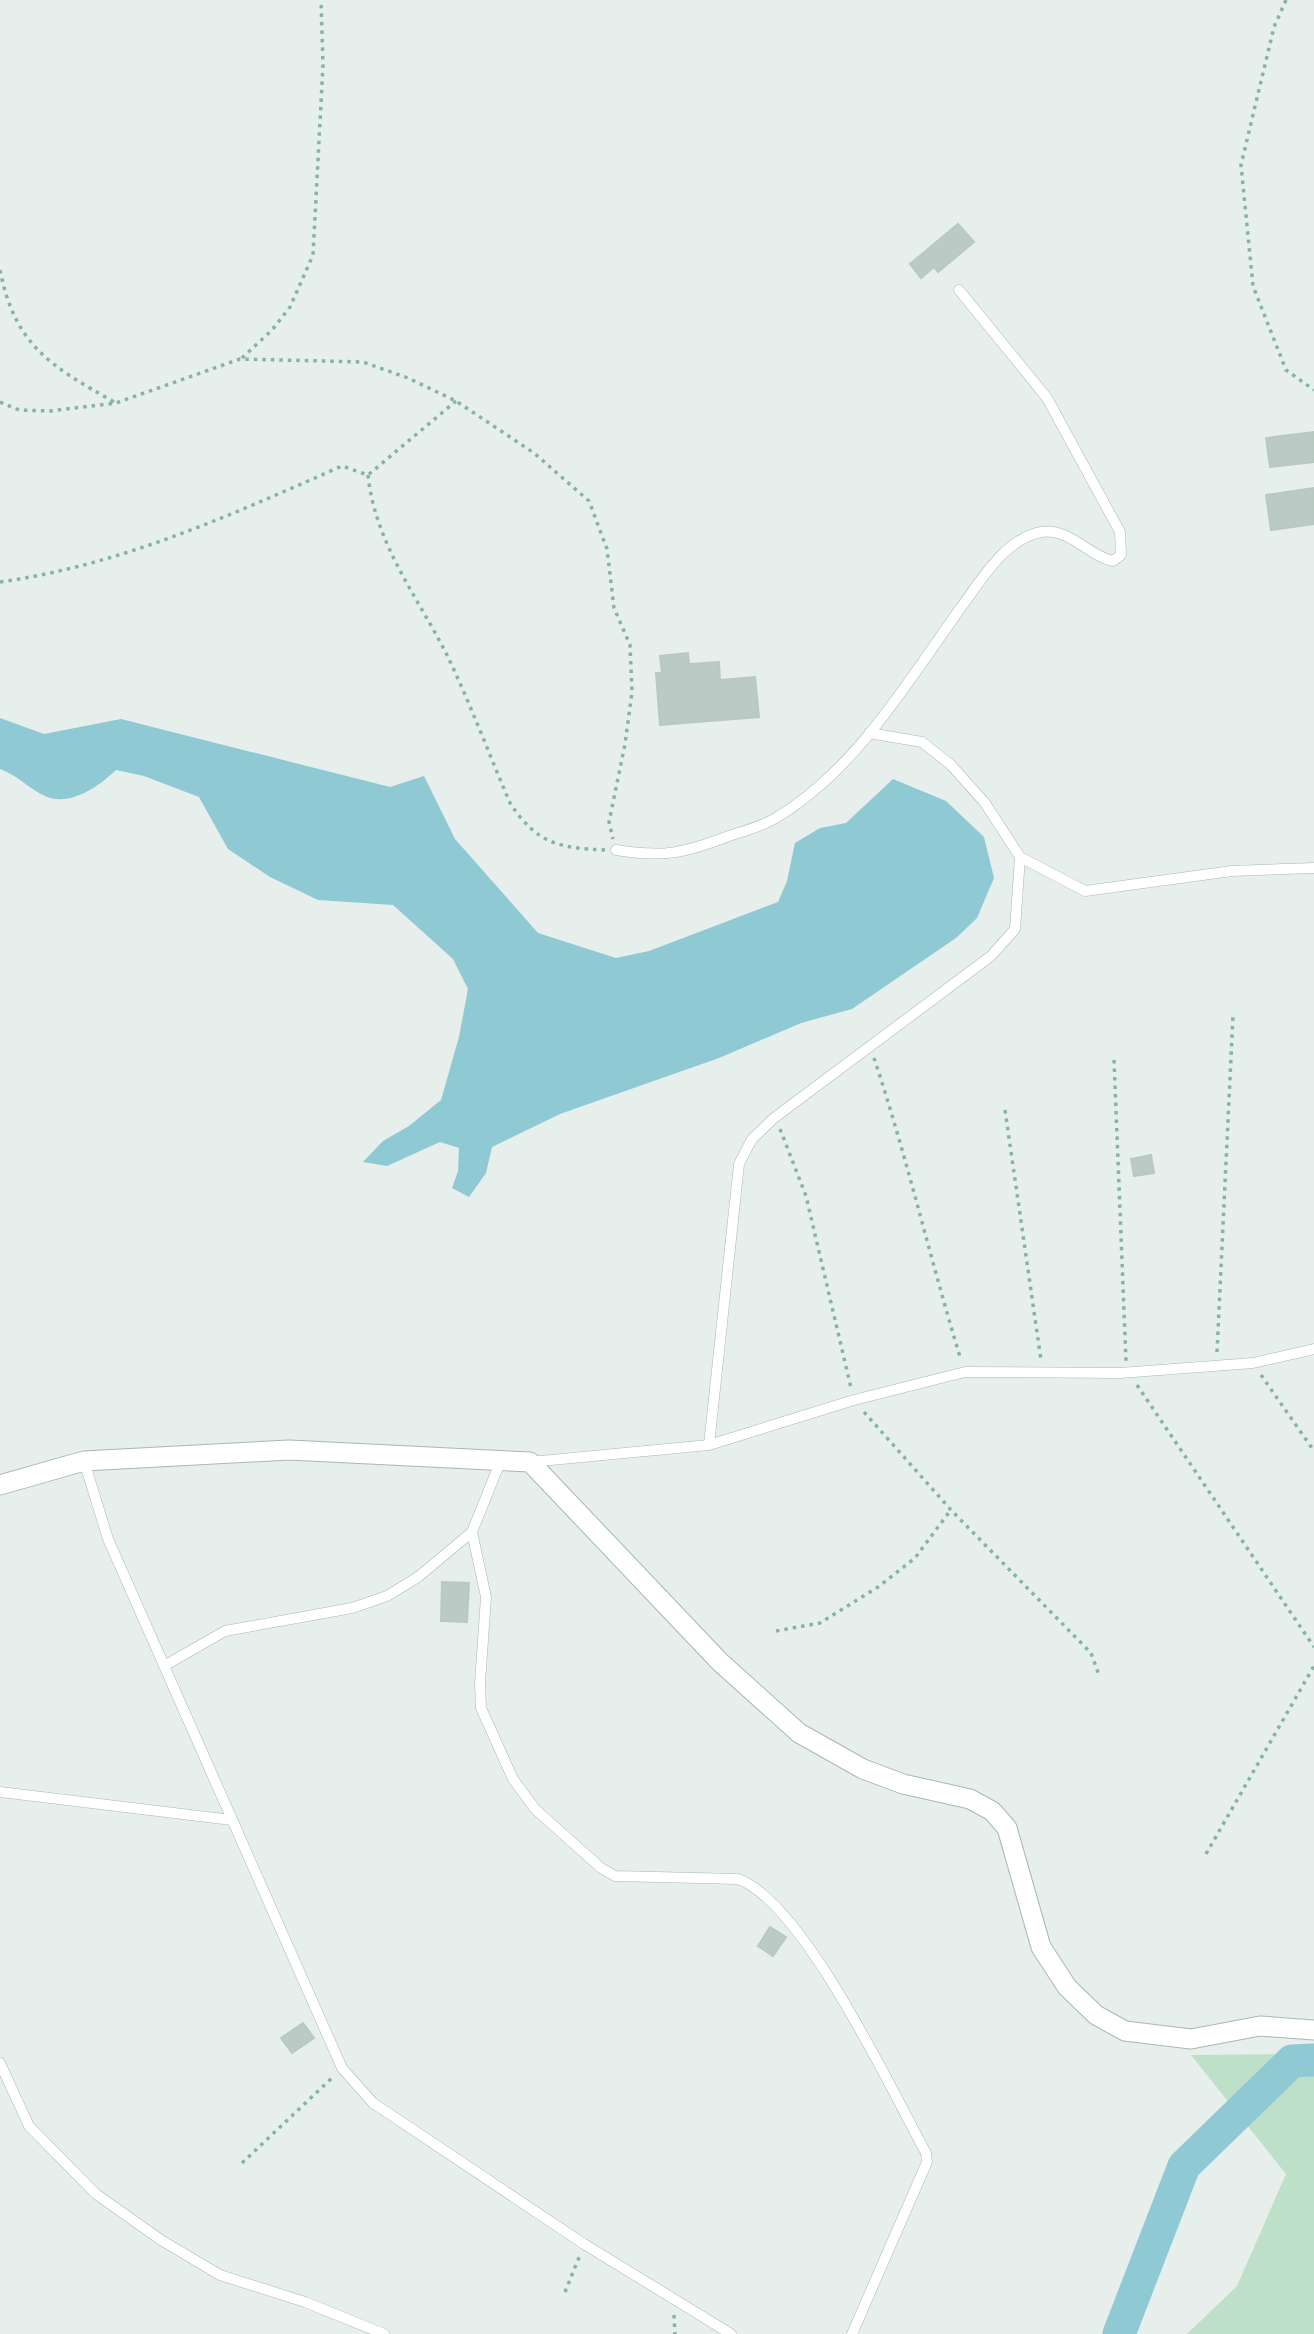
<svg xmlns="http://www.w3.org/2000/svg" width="1314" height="2334" font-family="Montserrat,sans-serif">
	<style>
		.green { fill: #bfe0c8 }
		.water { fill: #8ec9d4 }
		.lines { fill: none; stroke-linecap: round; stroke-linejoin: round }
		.river { stroke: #8ec9d4; stroke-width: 33 }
		.building { fill: #bbcac4; stroke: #b8c9c2; stroke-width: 2 }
		.service-casing { stroke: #a8b8b2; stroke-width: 11 }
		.minor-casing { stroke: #a8b8b2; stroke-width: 21 }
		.path { stroke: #86b3a5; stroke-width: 3.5; stroke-dasharray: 3.5 5; stroke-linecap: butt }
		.service { stroke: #fff; stroke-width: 10 }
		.minor { stroke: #fff; stroke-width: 19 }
	</style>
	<rect width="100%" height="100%" fill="#e6efeb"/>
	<path class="green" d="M1314,2054V2334H1187L1237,2286L1286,2174L1191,2055Z"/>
	<path class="water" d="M0,718L44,734L121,719L390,787L424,776L455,839L538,933L616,958L649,951L778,902L787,881L795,843L820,828L846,823L893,779L946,801L984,837L994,878L977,918L956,938L852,1009L801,1023L719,1058L560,1114L492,1147L486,1173L469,1197L452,1188L458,1171L459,1148L440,1142L387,1166L363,1162L383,1141L409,1126L441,1100L459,1037L468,989L453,959L393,905L318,900L270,877L228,849L199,797L144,776L116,770C99,786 72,806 47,797C30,790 18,775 0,769Z"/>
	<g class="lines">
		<path class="river" d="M1119,2334L1184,2166L1292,2061L1314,2060"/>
	</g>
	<path class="building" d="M958,224L974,242L938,272L934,267L921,278L910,264Z
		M1314,432V462L1270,467L1266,438Z
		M1314,488V524L1271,530L1266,495Z
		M688,653L689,664L719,662L720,680L755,677L759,717L660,725L656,673H662L660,656Z
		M1151,1155L1154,1173L1134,1176L1131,1159Z
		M442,1582L469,1583L467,1622L441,1621Z
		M770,1927L786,1937L773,1956L758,1946Z
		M303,2023L314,2038L292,2053L281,2038Z"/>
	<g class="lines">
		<g class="service-casing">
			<path id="service" d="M869,733L922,742L951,765L985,803L1020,857L1085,891L1232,871L1314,868
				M616,850C664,858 684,853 729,836C744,831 760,827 774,819C855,772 908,681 962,606C982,579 1005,539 1041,532C1069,527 1088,556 1113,561L1121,555L1120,532L1047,398L959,290
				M709,1445L739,1164L752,1139L774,1118L991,956L1015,929L1020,857
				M84,1461L108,1539L342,2068L373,2103L584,2244L731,2334
				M530,1462L709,1445L854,1400L965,1372L1120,1373L1253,1363L1314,1349
				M472,1532L486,1597L480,1683L481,1708L513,1779L535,1809L601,1868L615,1876L738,1879C803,1902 891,2089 926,2153L927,2162L852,2334
				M164,1666L225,1631L352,1608L387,1596L418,1577L472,1532L501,1460
				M0,1792L232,1820
				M0,2063L29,2126L96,2194L161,2240L220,2275L305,2302L384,2334"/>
		</g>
		<g class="minor-casing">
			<path id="minor" d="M0,1485L84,1461L289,1450L530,1462L720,1662L799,1733L863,1769L903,1784L970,1799L992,1811L1007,1828L1041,1947L1067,1987L1096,2015L1125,2031L1191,2039L1260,2026L1314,2030"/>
		</g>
		<path class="path" d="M1286,0L1274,27L1241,165L1253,286L1286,370L1314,390
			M0,270C15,346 51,366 114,402
			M242,358L272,330L290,307L313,255L323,65L321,0
			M0,402L19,410L50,411L116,403L240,359L363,362L408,378L456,401L534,453L589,501L607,549L614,608L630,645L632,692L625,744L609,822L613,839
			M368,475C375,543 417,596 447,655C470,703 489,754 510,803C537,844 559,848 605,850
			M0,582C121,565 231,515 342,466L368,475L456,401
			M874,1058C907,1157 930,1259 961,1360
			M1114,1060L1126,1361
			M1005,1110L1041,1360
			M780,1129L806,1196L851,1388
			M1217,1352L1233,1015
			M1261,1375L1314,1451
			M1137,1385L1314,1647
			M864,1412L951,1510L1091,1653L1099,1675
			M776,1631L820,1623L878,1587L915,1558L950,1511
			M1206,1854L1314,1666
			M242,2163L334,2076
			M565,2292L580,2255
			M674,2315L675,2334"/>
		<use href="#service" class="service"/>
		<use href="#minor" class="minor"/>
	</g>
</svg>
